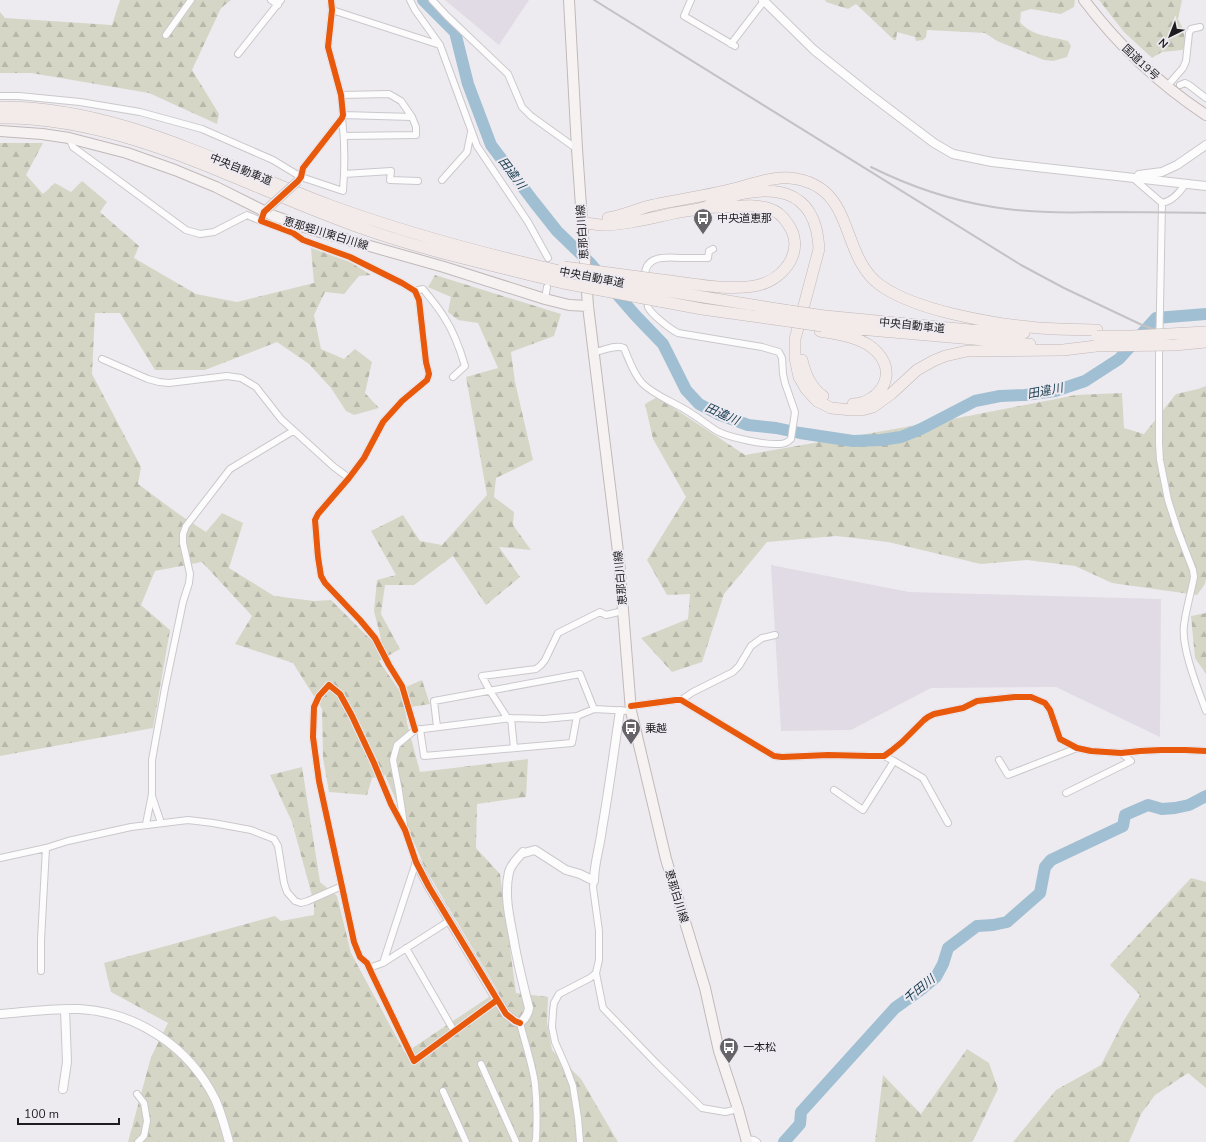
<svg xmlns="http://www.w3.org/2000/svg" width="1206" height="1142" font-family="'Nunito Sans','Noto Sans JP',sans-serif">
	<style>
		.built { fill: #e0dbe5 }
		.forest { fill: url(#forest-firs) }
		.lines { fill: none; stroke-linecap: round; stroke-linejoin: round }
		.river { stroke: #a0bfd2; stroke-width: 12 }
		.minor-casing { stroke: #cbc8cc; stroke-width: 8 }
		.tertiary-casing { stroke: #cbc8cc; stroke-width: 10 }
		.primary-casing { stroke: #c1b8b9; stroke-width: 12 }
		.trunk-casing { stroke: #c1b8b9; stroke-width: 12 }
		.motorway-casing { stroke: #c1b8b9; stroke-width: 12 }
		.minor { stroke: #fcfcfd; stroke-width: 6 }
		.tertiary { stroke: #fcfcfd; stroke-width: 8 }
		.primary { stroke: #f6f2f2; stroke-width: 10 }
		.trunk { stroke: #f4eeee; stroke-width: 10 }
		.motorway { stroke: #f2ebe9; stroke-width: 11 }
		.rail { stroke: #c3c2c4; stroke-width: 2 }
		.tertiary-bridge-casing { stroke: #cbc8cc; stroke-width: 10; stroke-linecap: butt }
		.motorway-bridge-casing { stroke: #c1b8b9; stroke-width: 12; stroke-linecap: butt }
		.tertiary-bridge { stroke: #fcfcfd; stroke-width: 8 }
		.motorway-bridge { stroke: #f2ebe9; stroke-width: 11 }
		.cycleway-casing { stroke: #eeeaf1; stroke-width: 8 }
		.cycleway { stroke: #e8590c; stroke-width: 6 }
		.labels { text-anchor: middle; stroke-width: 4; stroke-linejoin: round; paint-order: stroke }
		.street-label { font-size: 11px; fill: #1d1c1e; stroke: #eeeaf1 }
		.poi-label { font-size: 11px; fill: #1d1c1e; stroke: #eeeaf1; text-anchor: start }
		.water-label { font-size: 12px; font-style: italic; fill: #143b4e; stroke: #eeeaf1 }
	</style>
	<defs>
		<pattern id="forest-firs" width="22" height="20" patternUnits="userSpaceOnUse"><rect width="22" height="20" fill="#d6d6c7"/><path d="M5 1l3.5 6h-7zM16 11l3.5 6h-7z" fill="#b7b7aa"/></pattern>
	</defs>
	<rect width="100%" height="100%" fill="#eeebf0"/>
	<path class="built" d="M445,0H529L499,45Z
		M771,565L909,592L1161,599L1160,737L1056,687L931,688L851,730L781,731Z"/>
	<path class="forest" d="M120,0H231L221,8L192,70L219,114L217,124L149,93L31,73H0V12L5,18L112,25Z
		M825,0H1075L1074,7L1061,14L1031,9L1021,12L1020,22C1033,37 1050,36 1068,41L1071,46L1067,57L1053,61L1044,60L997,41L985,33L927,30L926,37L923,40L916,41L915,37L897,32L896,40H894L856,4L848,9L826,2Z
		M1099,0H1182L1178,19L1183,29L1186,45L1182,50L1162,52L1152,58L1124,32Z
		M0,143H43L26,175L43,194L55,183L71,192L82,181L107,202L100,212L139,246L134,258L196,294L237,302L314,283L311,248L350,262L371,275L359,276L344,294L325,292L314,315L321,349L344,359L355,349L372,362L365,393L379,408L354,415L346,411L331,388L309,364L277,342L205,370H155L120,313H95L92,374L141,467L138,484L180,515L206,532L222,513L243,523L229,568L274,596L314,601L331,600L369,638L381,639L374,611L377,580L396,575L371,531L403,515L420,541L442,545L487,495L466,377L498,368L478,323L458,320L448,312L451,297L428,287L435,275L561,314L554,336L511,352L515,382L533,460L496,478L494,497L514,512L513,525L531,550L499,547L520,577L486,605L453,556L414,585H385L381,614L400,649L379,661L399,690L422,680L430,704L405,708L407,723L420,772L528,759L526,797L477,804L476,848L500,874L516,993L548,997L547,1022L552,1050L581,1079L618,1142H128L151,1057L168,1023L111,992L104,963L275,916L281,921L314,915V903L292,822L270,775L302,767L320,882L337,896L351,953L405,1053L498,991L425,868L385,775L372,778L367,795L329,792L323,758L322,709L293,663L235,644L252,616L202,562L155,571L141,605L170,630L153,728L0,756Z
		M1206,386V579L1205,584L1197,595L1112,583L1075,566L1027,560L981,564L888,542L836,536L767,542L724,594L702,662L672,672L641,638L688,619L690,594L667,595L647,560L686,497L653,439L645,404L657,397L745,455L958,418L1076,395L1122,393L1124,428L1144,434L1176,394L1198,389Z
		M1206,613V674L1195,658L1191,616Z
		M1191,878L1206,882V1088L1188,1073L1155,1095L1141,1114L1129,1142H1013L1056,1090L1101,1065L1124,1020L1140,995L1110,965Z
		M967,1049L989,1063L998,1089L973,1141L971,1142H875L883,1075L921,1114Z"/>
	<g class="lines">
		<path class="river" d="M423,0L455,32L468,84L491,145L534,202L557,231L589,262L636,316L663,344L686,390L699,404L718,414L748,425L776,428L800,433L853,441L881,440L901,437L921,429L975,401L1000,396L1025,395L1055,391L1085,381L1119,359L1156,318L1206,314
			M784,1142L800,1124L801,1112L895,1008L923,988L936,977L943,964L948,948L977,926L993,925L1007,922L1040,893L1045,867L1051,860L1123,826L1125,815L1148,805L1162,809L1175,808L1189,805L1206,796"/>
		<g class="minor-casing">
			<path id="minor" d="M271,0L278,5
				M410,0L415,10L440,45L477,146L528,222L548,258
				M432,0L447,16L508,74L522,107L531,116L577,149
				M691,0L684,16L735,46
				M332,10L440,45
				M166,35L191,0
				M731,44L764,1
				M238,54L281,0
				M1169,84L1183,68L1186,61L1189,33L1191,29L1200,27
				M1180,85L1185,83L1189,85L1206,98
				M341,95L389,94L401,101L412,117L416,127V135L344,136
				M0,96H19L80,102L140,112L202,129L273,160L301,177L343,191C345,166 345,142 342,118
				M343,115L412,117
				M69,138L73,147L186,230L200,234L214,232L247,215L261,221
				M344,174L391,171L390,180L418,181
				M301,177L303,168L342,118L343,115L341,95L328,47L332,10L331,0
				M1133,178L1162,203C1173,201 1180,192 1186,183
				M442,180L467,152L471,132
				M1162,203L1159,358V444L1160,460L1168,500L1178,531L1193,570L1194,577C1191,593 1186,609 1184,625C1181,648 1198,689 1206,711
				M264,212L261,221L293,233L303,240L350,257L402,283L415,291L419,300L426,362L429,374L427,380L402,401L383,422L364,458L349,478L318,514L315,520L318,557L321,576L325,583L360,620L375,638L389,665L402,686L415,730
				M645,279C643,255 665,257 682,258C691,258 700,258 708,258L709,251L713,249
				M415,291L423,289C430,298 438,307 444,317C454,332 460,349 465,366L453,377
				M545,299L547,287
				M594,352C603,351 615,344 624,348C629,360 633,373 642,383C654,395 669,400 684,409C695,415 706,424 717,431C730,438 765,445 780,444C784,444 788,442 791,439L795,412L785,383L783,374L782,358L779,352L762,347L678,333C670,329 651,314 648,307C647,304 648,300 647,297
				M102,359L148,379L159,382L169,383L227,376L241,378L256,387L281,419L334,467L349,478
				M681,700L693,692L733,672L739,666L751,646L762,638L775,635
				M631,706L676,700H681L774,756L782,757L828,755L870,756H884L891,751L902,742L924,720L928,717L934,714L963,708L977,701L1015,697H1031L1045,703L1050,710L1060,739L1077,748L1091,751L1121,753L1140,751L1161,750H1185L1206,751
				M511,718L514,748
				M508,719L490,691L482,676L536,669L541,665L545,660L558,633L600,612L606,615L623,611
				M437,727L434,701L580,674L594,709
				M420,729L424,756L572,743L577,716
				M884,756L894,761L923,778L948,823
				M999,760L1008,775L1077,748
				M834,790L863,810L894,761
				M1066,793L1131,761L1121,753
				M152,796L161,823
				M146,824L152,794V760L165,688L183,602L189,583L190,574L183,543V534L186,526L230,469L293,431
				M404,825L399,791L393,760L397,745L415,730L511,718L544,719L577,716L594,709L631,711
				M0,858L46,848L68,841L131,827L188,820L213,823L251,830L274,839L278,846L284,883L287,892L295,901L301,903L308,901L342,886
				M594,881L593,887L599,931V960L596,973L603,1008L657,1064L702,1108L725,1112L738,1109
				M406,948L454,1031
				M383,963L416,862L405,830L391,804L374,763L352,716L340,694L329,685L319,696L314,707L313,737L319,781L351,928L354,942L360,957L367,963L372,974L414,1061L497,1000
				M369,968L383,963L449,921
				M41,971V940L46,848
				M520,1023C525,1043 532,1063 535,1084C537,1103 537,1121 536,1140L535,1142
				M481,1064L516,1142
				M443,1091L466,1142
				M137,1094L144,1103L147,1121L144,1136L138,1142
				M746,1139L754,1140L757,1142
				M580,1142L578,1118L573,1086L566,1067L555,1042L552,1027L553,1011L554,1003L559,994L590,978L596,973"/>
		</g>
		<g class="tertiary-casing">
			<path id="tertiary" d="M763,0L814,50L868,93L934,143L953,154L992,162L1206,186
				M1139,175L1162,172L1177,165L1206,145
				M416,862L429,887L494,995L506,1014L515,1021L520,1023C525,1019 528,1015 529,1008C523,984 517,961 513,936C509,916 504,893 509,872C511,864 518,858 523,852L524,853L535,850L566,870L580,874L594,881C594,863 600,847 602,829C609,790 614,750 620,711
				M0,1014C26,1012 52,1008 79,1009C137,1012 189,1047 215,1099C221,1112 225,1127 229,1142
				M63,1089L67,1062L65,1009"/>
		</g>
		<g class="primary-casing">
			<path id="primary" d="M569,0L577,149L588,306L619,560L631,711L666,859L705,988L719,1051L738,1109L747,1142
				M0,131L42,134L69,138L127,153L175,170L216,187L274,216L313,230L444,267L545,299L569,305L588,306"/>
		</g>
		<g class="trunk-casing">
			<path id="trunk" d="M1084,0C1118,45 1159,84 1206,115"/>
		</g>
		<g class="motorway-casing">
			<path id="motorway" d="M0,107C117,106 222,165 329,205C406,233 484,254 564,272
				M0,118C126,117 238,184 353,225C421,250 493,265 563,283
				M608,218C624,216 638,208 654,205C682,199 710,195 737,188C752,184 775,176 790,178C857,185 838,254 880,285C901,300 928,308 953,314C979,320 1004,325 1030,327C1052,330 1075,329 1097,330
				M582,223C588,223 594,224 600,225C626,225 651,218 675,213C685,211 696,210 706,207C710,205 714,202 719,200C769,183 816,185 819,249L795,339V358L799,377L806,389L817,401L831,408L852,410H862L873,407L891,394L917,370L933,361L945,356L967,351L1063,350L1096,346
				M662,280C691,283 730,292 759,285C785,278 806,250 788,224C784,218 777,211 770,209C750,202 729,209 709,207
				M660,290L790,311
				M659,301L702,309L788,321
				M825,316L970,330L1024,333
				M824,326L1030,344
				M820,331C840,335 863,337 877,352C892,368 888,388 870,399C865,402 859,404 853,404
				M802,360C805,373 811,388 823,396"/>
		</g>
		<use href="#minor" class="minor"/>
		<use href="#tertiary" class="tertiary"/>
		<use href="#primary" class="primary"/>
		<use href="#trunk" class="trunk"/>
		<use href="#motorway" class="motorway"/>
		<path class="rail" d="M594,0L1021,265L1064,288L1142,325L1206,347
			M871,167C909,186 950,200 993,207C1028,213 1064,213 1099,212C1135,212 1170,212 1206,213"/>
		<g class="tertiary-bridge-casing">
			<path id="tertiary-bridge" d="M267,209L298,181"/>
		</g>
		<g class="motorway-bridge-casing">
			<path id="motorway-bridge" d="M564,267L662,280
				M594,278L660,290
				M563,283L659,301
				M790,311L825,316
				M788,321L822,326
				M1097,336H1132L1206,332
				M1096,346L1175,345L1206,342"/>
		</g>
		<use href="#tertiary-bridge" class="tertiary-bridge"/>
		<use href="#motorway-bridge" class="motorway-bridge"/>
		<g class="cycleway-casing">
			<path id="cycleway" d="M331,0L332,10L328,47L341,95L343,115L342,118L303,168L301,177L298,181L264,212L261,221L293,233L303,240L350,257L402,283L415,291L419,300L426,362L429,374L427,380L402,401L383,422L364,458L349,478L318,514L315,520L318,557L321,576L325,583L360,620L375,638L389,665L402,686L415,730
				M631,706L676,700H681L774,756L782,757L828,755L870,756H884L891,751L902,742L924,720L928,717L934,714L963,708L977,701L1015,697H1031L1045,703L1050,710L1060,739L1077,748L1091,751L1121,753L1140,751L1161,750H1185L1206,751
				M497,1000L414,1061L372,974L367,963L360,957L354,942L351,928L319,781L313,737L314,707L319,696L329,685L340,694L352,716L374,763L391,804L405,830L416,862L429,887L506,1014L515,1021L520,1023"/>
		</g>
		<use href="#cycleway" class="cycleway"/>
	</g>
	<defs>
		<g id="bus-pin" transform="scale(1)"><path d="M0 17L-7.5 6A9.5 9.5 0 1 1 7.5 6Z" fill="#666468" stroke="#eeeaf1"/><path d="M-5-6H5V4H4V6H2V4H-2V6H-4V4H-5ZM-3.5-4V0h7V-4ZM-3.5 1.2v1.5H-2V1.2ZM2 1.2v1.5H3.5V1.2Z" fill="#fff"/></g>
	</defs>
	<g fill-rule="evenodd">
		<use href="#bus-pin" x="703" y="218"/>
		<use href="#bus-pin" x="631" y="728"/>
		<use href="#bus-pin" x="729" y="1047"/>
	</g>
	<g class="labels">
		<g class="street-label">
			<text transform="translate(1141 62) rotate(43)" y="4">国道19号</text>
			<text transform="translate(241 169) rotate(22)" y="4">中央自動車道</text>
			<text transform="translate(582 232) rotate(-94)" y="4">恵那白川線</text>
			<text transform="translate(326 233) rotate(17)" y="4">恵那蛭川東白川線</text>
			<text transform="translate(592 277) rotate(11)" y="4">中央自動車道</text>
			<text transform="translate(912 325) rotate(6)" y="4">中央自動車道</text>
			<text transform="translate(620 578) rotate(-95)" y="4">恵那白川線</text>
			<text transform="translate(677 896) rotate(73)" y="4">恵那白川線</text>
		</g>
		<g class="poi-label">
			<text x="717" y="222">中央道恵那</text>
			<text x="645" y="732">乗越</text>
			<text x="743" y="1051">一本松</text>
		</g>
		<g class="water-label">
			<text transform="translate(512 173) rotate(53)" y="4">田違川</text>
			<text transform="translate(1045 391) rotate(-11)" y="4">田違川</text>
			<text transform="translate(722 414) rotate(24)" y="4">田違川</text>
			<text transform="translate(919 989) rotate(-39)" y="4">千田川</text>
		</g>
	</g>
	<g transform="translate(1170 36) rotate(223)" stroke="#eeeaf1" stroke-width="3" paint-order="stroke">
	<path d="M0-3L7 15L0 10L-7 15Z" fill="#1d1c1e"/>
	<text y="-6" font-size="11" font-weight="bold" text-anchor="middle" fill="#1d1c1e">N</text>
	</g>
	<path d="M18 1118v6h101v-6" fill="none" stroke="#1d1c1e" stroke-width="2"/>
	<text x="24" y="1118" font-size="12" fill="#1d1c1e" stroke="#eeeaf1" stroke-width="3" paint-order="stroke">100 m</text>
</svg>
